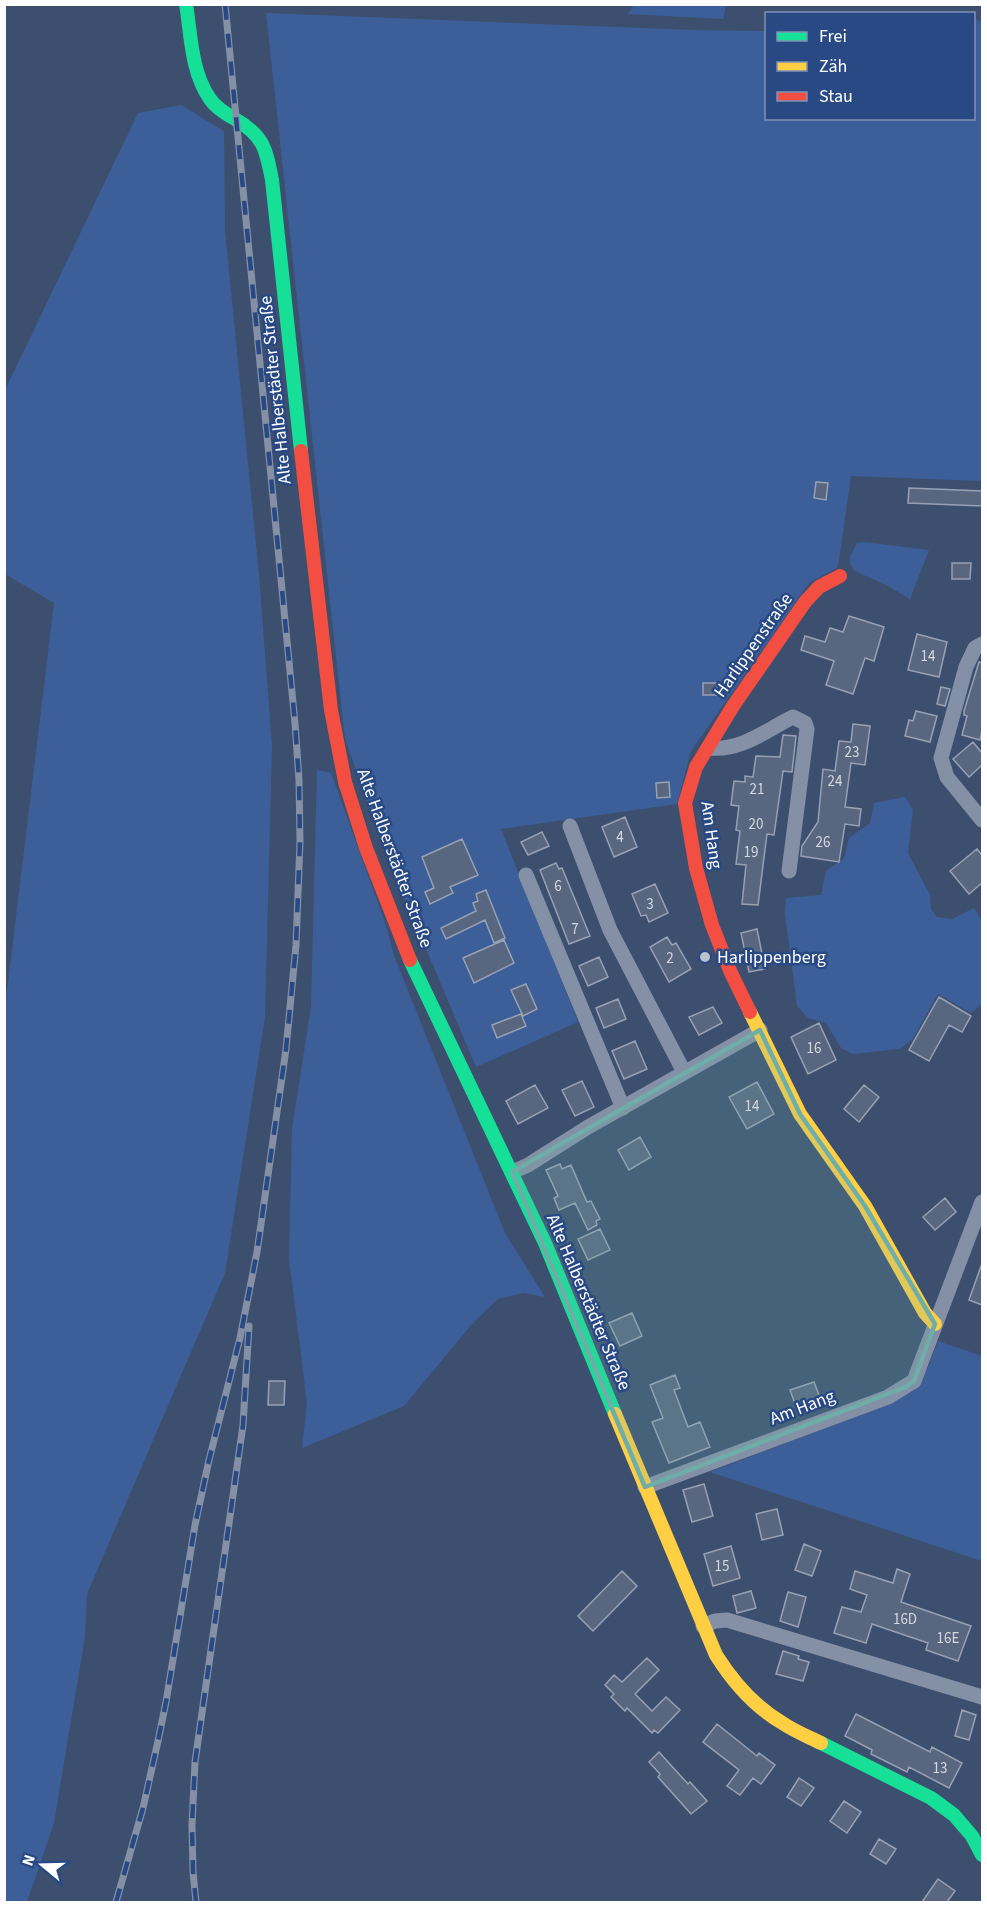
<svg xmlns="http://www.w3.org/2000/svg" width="987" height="1907" font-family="'Source Sans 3',sans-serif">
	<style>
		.green { fill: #3c5f99 }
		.building { fill: #586680; stroke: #97a1b3; stroke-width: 1.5 }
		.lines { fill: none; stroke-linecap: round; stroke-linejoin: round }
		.street { stroke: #8390a5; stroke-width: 15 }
		.fast { stroke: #16e098; stroke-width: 14 }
		.slow { stroke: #ffcf43; stroke-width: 14 }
		.jam { stroke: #f24e42; stroke-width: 14 }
		.rail-casing { stroke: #8390a5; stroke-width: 7 }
		.rail { stroke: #284984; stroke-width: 4.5; stroke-dasharray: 14; stroke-linecap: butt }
		.marked { fill: #6fada8; fill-opacity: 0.2; stroke: #6fada8; stroke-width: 4.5; stroke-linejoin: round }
		.poi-dot { fill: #bbc1cd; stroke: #284984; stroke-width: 2 }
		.labels { text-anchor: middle; stroke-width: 5; stroke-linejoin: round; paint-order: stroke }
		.number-label { font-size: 15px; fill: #d5d9df }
		.street-label { font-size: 18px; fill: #fff; stroke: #284984 }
		.poi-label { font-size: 18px; fill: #fff; stroke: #284984; text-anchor: start }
	</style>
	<rect width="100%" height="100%" fill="#3d4f6f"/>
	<path class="green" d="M634,5V4L726,5L723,19L628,14Z
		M266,13L693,30L766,31V118H974V19L982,22V481L851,476L838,567L809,583L691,751L677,804L501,829L578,1022L476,1067L385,852L345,739Z
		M181,105L224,131L225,230L259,575L272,746L265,1017L225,1273L87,1594L85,1637L54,1823L27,1902H5L4,1016L54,603L5,574V390L138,113Z
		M863,542L929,550L910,599L888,586L855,571L850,564V557L857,543Z
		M317,770L331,773L384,920L395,958L505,1233L545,1297L523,1293L498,1299L472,1324L404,1406L302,1448L307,1403L289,1259L292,1128L311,1007Z
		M905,797L913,810L908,853L930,895L931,909L937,917L952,919L974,908L982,921V1004L971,1013L938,994L912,1040L899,1049L853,1054L841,1048L826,1023L808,1018L797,1006L785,914L786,898L821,895L826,871L844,858L849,838L870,823L874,803Z
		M938,1341L982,1356V1561L710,1472L888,1404L915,1390L929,1365Z"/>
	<path class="building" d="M816,482L828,483L826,500L814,498Z
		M909,488L982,491V506L908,503Z
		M952,563H971L970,579H952Z
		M849,616L884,627L874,661L865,658L853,694L826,685L834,661L801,650L805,636L825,642L830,628L843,632Z
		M917,634L947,642L939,677L908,670Z
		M979,662L982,663V731L980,740L962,735L967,716L964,715V711Z
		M703,683H717V695H703Z
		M941,687L950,689L945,706L937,704Z
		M916,711L937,716L930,742L905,736L909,720L913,721Z
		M853,724L870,726L865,765L851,763L845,807L861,809L859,826L845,824L839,862L801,856L802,846L818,822L823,769L835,771L839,741L851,742Z
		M783,735L796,736L792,772L783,771L774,835L767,834L758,905L742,904L746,865L736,864L740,831L736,830L739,806L731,805L734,781L745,782V776L753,777L756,756L780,757Z
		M973,742L982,753V765L969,777L953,759Z
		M669,782L670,797L657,798L656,783Z
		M625,817L637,847L614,857L602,827Z
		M542,832L549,846L528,855L521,842Z
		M462,839L478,875L450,887L453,893L430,904L425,892L434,888L422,857Z
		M977,849L982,855V883L969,894L950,871Z
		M556,863L559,869L562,868L590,936L569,944L540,870Z
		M655,884L668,913L649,922L646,915L641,916L632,894Z
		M486,890L505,938L494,943L485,920L446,939L441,928L476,911L473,903L478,901L476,894Z
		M757,929L765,969L749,972L741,933Z
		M667,937L672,945L676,943L691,969L669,982L650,947Z
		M504,940L514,963L474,983L463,958Z
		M599,957L608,977L588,986L579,966Z
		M526,984L537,1009L523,1016L511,990Z
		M939,997L971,1016L962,1032L949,1025L929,1061L909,1050Z
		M618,999L626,1019L604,1028L596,1008Z
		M713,1007L722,1023L699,1035L689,1017Z
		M521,1014L526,1026L497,1038L492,1025Z
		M819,1023L836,1060L808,1074L791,1037Z
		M635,1041L647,1069L624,1079L612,1051Z
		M582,1081L594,1107L575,1116L562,1090Z
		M757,1082L774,1114L747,1129L729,1097Z
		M535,1085L548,1108L518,1124L506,1101Z
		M864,1085L879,1097L859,1122L844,1109Z
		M640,1137L651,1157L629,1170L618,1150Z
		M560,1164L562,1169L571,1165L587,1202L591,1201L600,1219L596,1221L597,1225L588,1230L575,1203L559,1210L554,1198L558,1196L546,1170Z
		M945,1198L956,1212L935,1230L923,1217Z
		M600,1229L610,1250L588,1260L578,1239Z
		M981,1266L982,1267V1305L969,1300Z
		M632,1313L642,1336L620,1346L609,1323Z
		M675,1375L680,1388L674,1390L688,1427L700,1422L710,1447L669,1463L652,1422L663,1418L650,1385Z
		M269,1381H285L284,1405H268Z
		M814,1382L821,1400L797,1409L790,1390Z
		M704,1484L713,1516L692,1522L683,1490Z
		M777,1509L783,1535L762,1540L756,1514Z
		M804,1544L821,1551L812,1576L795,1570Z
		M731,1546L740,1578L713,1586L704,1554Z
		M897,1569L910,1574L901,1602L971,1626L958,1661L926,1650L928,1643L872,1624L866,1643L834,1633L842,1607L861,1612L867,1595L850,1589L855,1571L893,1583Z
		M622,1571L637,1586L593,1631L578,1616Z
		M751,1591L756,1608L737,1613L733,1596Z
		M788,1592L806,1597L798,1627L780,1621Z
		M783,1651L799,1656L798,1659L809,1662L803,1681L776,1674Z
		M647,1658L659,1670L635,1694L652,1711L666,1697L680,1710L658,1733L654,1730L652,1733L627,1708L625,1711L611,1697L614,1694L605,1685L614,1675L622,1682Z
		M962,1710L976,1715L969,1740L955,1736Z
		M856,1714L930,1752L932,1747L962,1763L949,1788L909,1767L907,1772L871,1754L872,1750L845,1736Z
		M717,1724L757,1756L759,1753L775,1765L761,1784L753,1778L740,1795L727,1786L739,1770L703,1742Z
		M659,1752L688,1784L690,1782L707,1801L691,1814L658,1777L660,1774L649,1762Z
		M799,1778L814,1788L801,1806L787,1797Z
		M844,1801L861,1812L847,1833L830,1821Z
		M879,1839L896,1849L886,1864L870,1854Z
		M938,1879L955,1891L947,1902H922Z"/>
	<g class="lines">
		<path class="street" d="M982,644L975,648L966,667L941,758L947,777L982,820
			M710,748C742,751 766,730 793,717L805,723L807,729L789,871
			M570,826L610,930L684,1072
			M526,875L623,1108
			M512,1172L528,1165L588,1127L760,1030
			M645,1487L888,1397L914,1381L982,1202
			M703,1626L715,1621L727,1620L982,1697"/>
		<path class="fast" d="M186,4C191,35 191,72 210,99C216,108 226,114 235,119C264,136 266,149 272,180L301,451
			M410,960L545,1243L615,1414
			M821,1743L931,1798L954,1815L972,1836L982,1855"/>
		<path class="slow" d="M750,1012L800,1114L865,1206L925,1313L935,1324
			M615,1414L716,1655C733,1682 756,1708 784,1724C796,1732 809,1737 821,1743"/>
		<path class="jam" d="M301,451L331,710L345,782L366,848L410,960
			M750,1012L731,973L712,925L696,868L685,803L696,767L733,706L805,602L819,587L840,576"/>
		<g class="rail-casing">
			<path id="rail" d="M116,1902L143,1808L158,1741L166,1702L195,1525L209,1460L240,1338L257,1252L286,1049L296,945L300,841L299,780L295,723L225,4
				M196,1902L193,1872L192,1825L195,1762L243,1425L249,1326"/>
		</g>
		<use href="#rail" class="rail"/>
	</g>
	<path class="marked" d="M760,1030L800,1114L865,1206L935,1324L914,1381L906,1387L645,1487L512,1172Z"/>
	<circle class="poi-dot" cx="705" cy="957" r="6"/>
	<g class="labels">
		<g class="number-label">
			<text x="928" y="661">14</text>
			<text x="852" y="757">23</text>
			<text x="835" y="786">24</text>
			<text x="757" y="794">21</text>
			<text x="756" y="829">20</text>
			<text x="620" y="842">4</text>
			<text x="823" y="847">26</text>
			<text x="751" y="857">19</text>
			<text x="558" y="891">6</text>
			<text x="650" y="909">3</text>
			<text x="575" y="934">7</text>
			<text x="670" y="963">2</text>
			<text x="814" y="1053">16</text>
			<text x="752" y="1111">14</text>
			<text x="722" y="1571">15</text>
			<text x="905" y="1624">16D</text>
			<text x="948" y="1643">16E</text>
			<text x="940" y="1773">13</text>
		</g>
		<g class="street-label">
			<text transform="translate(275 390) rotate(-96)" y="6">Alte Halberstädter Straße</text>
			<text transform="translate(753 645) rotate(-55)" y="6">Harlippenstraße</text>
			<text transform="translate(712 835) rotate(82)" y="6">Am Hang</text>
			<text transform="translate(395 858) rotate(70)" y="6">Alte Halberstädter Straße</text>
			<text transform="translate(589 1302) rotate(67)" y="6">Alte Halberstädter Straße</text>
			<text transform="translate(802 1407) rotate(-21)" y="6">Am Hang</text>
		</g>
		<g class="poi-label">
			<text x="717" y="963">Harlippenberg</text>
		</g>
	</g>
	<rect width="987" height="1907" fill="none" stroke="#ffffff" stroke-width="12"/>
	<rect x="765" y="12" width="210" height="108" fill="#284984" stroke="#7e92b5" stroke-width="1.5"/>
	<rect x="777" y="32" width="30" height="9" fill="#16e098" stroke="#7e92b5" stroke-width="1.5"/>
	<text x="819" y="42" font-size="18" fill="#ffffff">Frei</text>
	<rect x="777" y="62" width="30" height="9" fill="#ffcf43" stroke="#7e92b5" stroke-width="1.5"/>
	<text x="819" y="72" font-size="18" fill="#ffffff">Zäh</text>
	<rect x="777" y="92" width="30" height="9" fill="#f24e42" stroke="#7e92b5" stroke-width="1.5"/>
	<text x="819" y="102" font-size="18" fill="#ffffff">Stau</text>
	<g transform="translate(42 1865) rotate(289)" stroke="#284984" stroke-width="4.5" paint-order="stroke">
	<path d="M0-4.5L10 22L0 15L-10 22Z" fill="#ffffff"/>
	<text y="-9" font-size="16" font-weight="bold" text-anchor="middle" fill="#ffffff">N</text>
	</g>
</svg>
